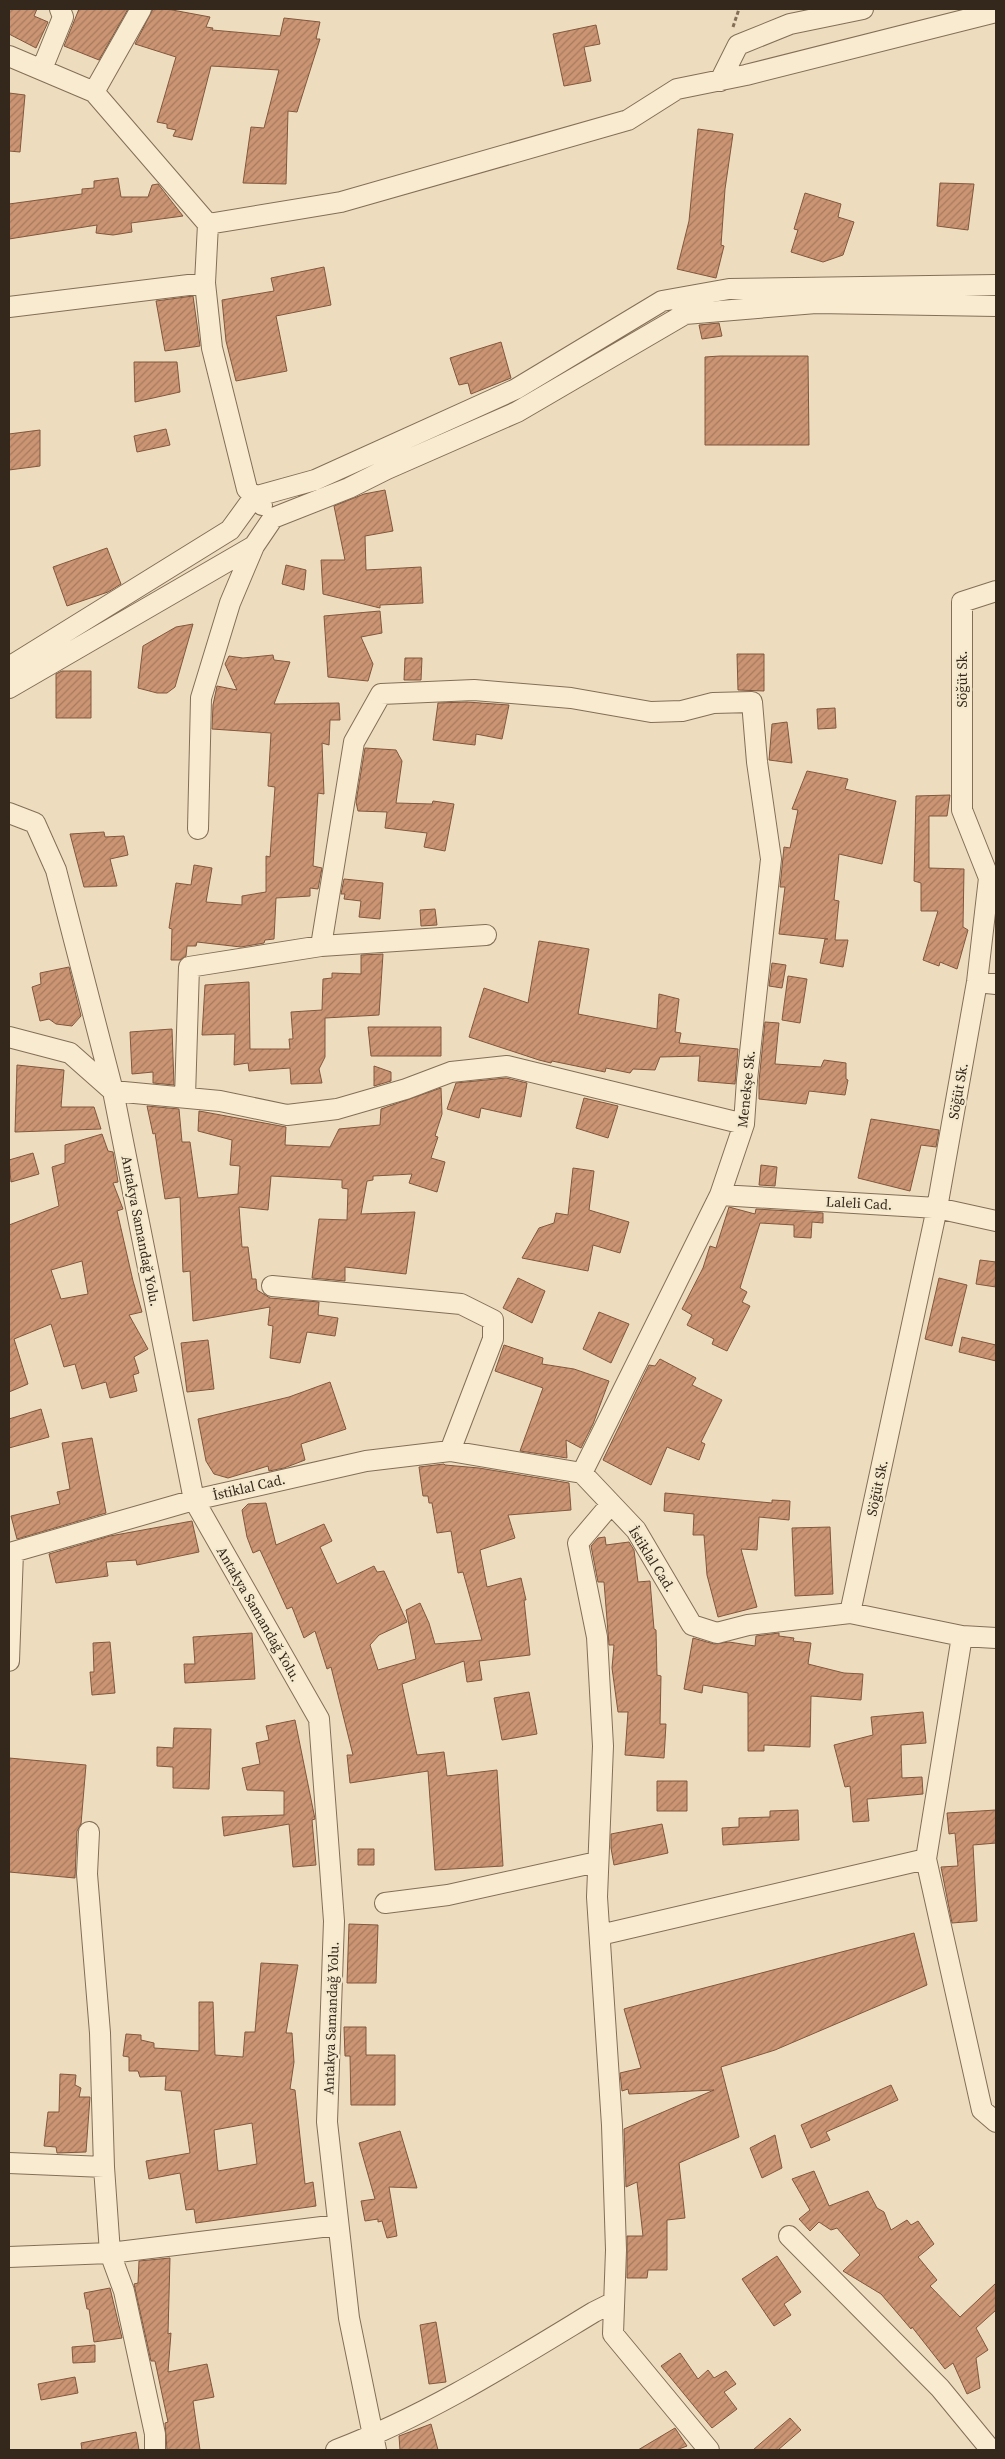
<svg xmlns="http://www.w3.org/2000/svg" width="1005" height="2459" font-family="'Source Serif 4',serif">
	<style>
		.building { fill: url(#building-hatch); stroke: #83573d; fill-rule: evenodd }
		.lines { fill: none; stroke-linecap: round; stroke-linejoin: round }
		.minor-casing { stroke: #846e57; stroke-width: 22 }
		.path { stroke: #846e57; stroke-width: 3; stroke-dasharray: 4 2.5; stroke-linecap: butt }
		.minor { stroke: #f8ebd0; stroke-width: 20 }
		.labels { text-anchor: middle; stroke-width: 4.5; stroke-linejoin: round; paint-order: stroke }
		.street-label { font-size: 14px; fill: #34271b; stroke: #f4e8cd }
	</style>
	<defs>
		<pattern id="building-hatch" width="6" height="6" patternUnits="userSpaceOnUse" patternTransform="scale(1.25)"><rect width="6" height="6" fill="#cb9574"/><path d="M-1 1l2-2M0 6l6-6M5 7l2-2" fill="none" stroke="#a67a5e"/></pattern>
	</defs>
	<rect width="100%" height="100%" fill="#edddbe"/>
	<path class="building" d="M9,9H37L34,16L48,22L36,48L9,34Z
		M79,9H128L99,60L64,46Z
		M153,9H167L210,17L206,27L213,28L212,30L280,36L284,18L320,22L316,39H320L297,112L288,111L286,184L243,183L251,127L264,128L279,70L211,66L192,140L173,136L176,130L167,128V124L157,122L176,57L135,44Z
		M596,25L600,44L584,47L591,81L564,86L553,34Z
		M9,93L25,95L20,152L9,151Z
		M698,129L733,134L725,189L721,245L724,246L716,278L677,269L689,221Z
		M118,178L121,197H148L152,185L158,184L183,216L131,223L132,232L113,235L96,233L97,225L9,239V204L82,194V189L94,188V181Z
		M940,183L974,184L968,230L937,226Z
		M805,193L841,204L838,217L854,222L843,255L823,262L791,252L798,230L794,229Z
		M324,267L331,305L276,316L287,371L236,381L226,341L222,300L274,291L271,278Z
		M193,296L200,346L165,351L156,301Z
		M719,323L722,336L702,339L699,325Z
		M501,342L511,378L471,394L468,383L459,385L450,358Z
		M720,356H808L809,445H705V357Z
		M134,362H177L180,392L135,402Z
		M166,429L170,445L137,452L134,436Z
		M40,430V466L9,470V434Z
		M385,490L393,531L365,536L366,570L421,567L423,603L380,605V608L323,594L321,560H345L334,506L364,494Z
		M107,548L121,584L108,592L67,606L53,567Z
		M286,565L306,570L304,590L282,584Z
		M380,611L382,633L361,637L373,664L368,681L328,677L324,616Z
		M193,624L175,687L167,693H157L138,688L143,646L176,627Z
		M737,654H764V691L738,690Z
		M273,655L274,660L290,662L274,704L339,703L340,720H330L329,745L322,743L324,794L318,793L313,866L322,868L318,889L310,888V896L276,898L274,939L265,940L264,943L241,947L197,942L196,946H187L186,956L180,960H171L172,929L169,928L176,883L191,885L194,865L212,868L206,902L242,905V896L266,892V856L270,857L275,787L268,786L271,733L212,729L213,705L217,686L237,690L225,664L229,656L243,658Z
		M405,658H422L421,680H404Z
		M62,671H91V718H56V674Z
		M467,702L509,705L502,739L476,734L475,745L433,740L438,703Z
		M835,708L836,728L818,729L817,709Z
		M787,722L792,763L769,760L772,724Z
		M365,748L396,750L402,761L396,803L432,804L433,801L454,804L445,851L424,847L427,833L385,828L387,812L358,811L356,802Z
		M807,771L848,779L845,789L896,801L882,864L839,854L834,900L839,901L835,940H848L843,967L820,963L825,939H828L779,934L785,887H780L784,847L790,848L798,810L792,809Z
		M950,795L947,816H929V868L964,869L963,927L968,930L957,969L940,962L939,966L923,960L938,911H921V883L914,881L916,796Z
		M104,832L105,837L124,836L128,855L110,859L117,886L84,887L70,834Z
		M344,879L383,883L380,919L359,917L361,901L344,899L345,894H341Z
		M435,909L437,925L421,926L420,910Z
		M539,941L589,949L578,1014L657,1029L659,994L679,999L675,1032L681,1033L679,1043L738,1049L735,1084L698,1081L700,1056L660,1057L655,1070L633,1069L630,1073L606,1068L605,1072L552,1061L551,1063L539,1060L469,1037L484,988L528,1003Z
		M383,954L379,1015L325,1018V1057L319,1069L322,1083L291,1084L290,1068L249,1071L248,1063L234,1065L235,1034L202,1035L205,985L249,982L250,1049H290L289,1039H293L291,1012L322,1010L323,979L332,978V973L361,974V955Z
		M772,963L786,965L782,988L769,986Z
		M69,967L81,1016L72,1026L56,1024L49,1019L40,1021L32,987L41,984L40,973Z
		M788,976L807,979L800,1023L782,1020Z
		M765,1022L779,1023L775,1064L821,1067L824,1060L846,1063V1079L848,1080L845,1095L809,1091L806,1104L759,1099V1081Z
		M368,1027H441V1056H371Z
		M172,1029L174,1085L153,1083V1072L132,1074L130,1032Z
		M17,1065L64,1070L61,1107H94L101,1129L15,1132Z
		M374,1066L391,1072V1081L374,1086Z
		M506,1078L527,1083L521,1117L481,1108L479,1118L447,1109L456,1083Z
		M441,1088L442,1114L435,1136L438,1137L431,1158L445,1162L437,1192L409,1183L412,1174L373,1176V1180L367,1181L361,1214L415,1212L406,1274L345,1267V1281L312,1278L319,1219L347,1220L348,1189L342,1188V1180L271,1176L268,1210L239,1207L242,1247H248L252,1279H256L257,1290L270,1298L319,1302L318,1315L338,1318L335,1336L307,1332L300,1363L270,1358L273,1326L268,1325L270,1307L193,1321L190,1271L183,1272L180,1197L165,1199L155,1133L153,1134L147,1106L179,1109L182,1142H190L198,1198L238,1194L240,1166L230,1165L232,1140L198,1131L199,1111L286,1127L285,1145L330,1147L339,1129L380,1125L381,1109Z
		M584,1098L618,1106L608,1138L576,1128Z
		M871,1119L939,1130L936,1147L921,1145L910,1191L858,1178Z
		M102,1134L108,1151L113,1152L118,1182L113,1183L123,1209L117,1211L133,1281L142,1312L129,1315L148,1349L134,1357L139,1373L133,1375L137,1391L110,1398L106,1382L82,1389L75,1364L64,1367L51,1324L14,1339L28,1384L9,1392V1225L59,1206L52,1167L65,1163V1145ZM82,1261L88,1294L61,1299L51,1270Z
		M33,1153L39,1174L11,1182L9,1160Z
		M761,1165L777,1167L775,1186L759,1185Z
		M573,1168L594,1171L589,1210L629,1222L620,1253L593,1245L588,1271L522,1258L539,1228L554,1223L556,1213L568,1215Z
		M729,1207L755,1214L756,1209L823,1213V1223L812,1222L811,1238L794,1237V1225L760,1223L740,1288L747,1292L742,1302L750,1306L727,1351L712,1344L714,1339L687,1325L692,1315L682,1309L703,1268L710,1246L716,1248Z
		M980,1260L996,1262V1287L976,1284Z
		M518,1278L545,1291L532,1323L503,1308Z
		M939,1278L967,1285L952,1346L925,1339Z
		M599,1312L629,1324L611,1363L583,1349Z
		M962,1337L996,1345V1361L959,1352Z
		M208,1340L214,1389L187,1392L181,1343Z
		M504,1345L543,1358L542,1364L574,1369L609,1381L593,1424L581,1448L566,1440L567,1458L520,1451L543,1388L495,1371Z
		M660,1359L696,1378L692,1385L722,1400L701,1442L705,1444L699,1460L667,1447L651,1485L603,1460L649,1365L655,1366Z
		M330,1382L346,1429L301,1444L305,1460L284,1468L269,1471L268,1466L228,1478L214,1474L206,1461L198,1419L289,1397Z
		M41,1409L49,1437L9,1448V1419Z
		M92,1438L106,1513L17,1539L11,1516L60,1504L57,1492L70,1489L62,1443Z
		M444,1464L445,1465L479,1468L569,1483L571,1510L508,1515L515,1538L480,1550L487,1587L521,1578L526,1600H524L530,1655L479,1661L482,1680L467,1682L464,1661L402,1684L417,1755L444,1752L447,1776L497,1770L503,1866L435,1870L428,1771L350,1783L347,1755H353L331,1667L327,1669L315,1631L304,1638L292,1607L287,1609L260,1550L253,1553L247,1537L242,1510L248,1504L266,1503L276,1545L324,1524L332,1541L320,1547L337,1584L374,1566L377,1572L384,1571L407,1622L379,1635L370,1645L378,1670L416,1659L406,1610L420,1603L429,1623L435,1644L482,1640L463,1572L458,1573L451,1531L437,1533L432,1503H429L428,1496H423L419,1467Z
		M665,1493L772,1503V1500L790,1501L789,1520L759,1517L757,1550L741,1549L757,1607L718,1617L707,1575L704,1535H693L694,1514L664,1511Z
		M192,1521L199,1552L137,1565L136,1560L106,1562L108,1576L56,1583L49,1554L110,1536Z
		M830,1527L833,1594L795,1596L792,1528Z
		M605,1537L606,1545L629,1542L634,1550L638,1582L650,1581L654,1629L656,1630L657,1675L661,1676L660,1724H666L664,1758L625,1755L628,1712H618L612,1668L614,1645H609L604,1582H598L591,1546L598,1538Z
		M252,1633L255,1679L185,1683L184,1664H195L193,1637Z
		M779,1633V1636L794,1638L793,1641L811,1643L808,1664L844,1673L863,1674L861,1700L811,1696L810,1747L764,1745V1751H748V1693L703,1685L702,1693L684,1689L693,1638L714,1644L729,1642L755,1646L756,1636Z
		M110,1642L115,1693L92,1695L90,1672H94L93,1643Z
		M529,1692L537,1734L502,1740L494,1698Z
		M923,1712L926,1743L901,1745L902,1778L922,1777L923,1794L867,1799L869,1821L853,1822L850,1786L845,1787L834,1745L873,1735L871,1717Z
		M295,1720L315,1819L312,1820L316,1865L293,1867L289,1824L224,1836L222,1817L284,1815V1791L247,1790L242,1768L260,1764L256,1743L269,1740L266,1726Z
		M174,1728L211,1729L209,1789L173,1788V1767L157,1766V1747L173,1748Z
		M9,1758L86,1765L81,1824L77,1831L75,1878L9,1872Z
		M657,1781H687V1811H657Z
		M798,1810L799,1840L723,1845L722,1828L739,1827V1818L770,1817V1811Z
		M996,1810V1843L973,1845L977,1921L952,1923L941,1867L958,1866L955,1833L949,1834L947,1813Z
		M662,1824L668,1853L614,1865L611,1848V1834Z
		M358,1849H374V1865H358Z
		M349,1924L378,1925L376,1983H347Z
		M914,1933L927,1985L775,2050L721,2067L739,2137L679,2163L685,2218L667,2220V2270H648L647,2278H627V2236H643L637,2182L626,2187L624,2129L714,2090L629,2094L628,2089L622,2091L620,2073L641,2068L624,2009Z
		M261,1963L298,1965L286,2033H292L294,2062L290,2089L295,2090L305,2184L313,2182L316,2206L196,2223L194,2209L186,2210L180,2173L149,2179L146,2161L190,2153L181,2091L165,2090L166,2076L140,2077L138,2071H129V2057L123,2056L126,2034L141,2035V2040L154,2043V2048L199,2051V2002H213L215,2055L243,2057L245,2032H255ZM252,2123L257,2164L218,2171L214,2130Z
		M344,2027H366V2055H395V2105H351L350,2056H345Z
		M60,2074L76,2075L75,2085L81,2088L79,2097H90L86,2152L57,2153L56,2147L44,2146L48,2112H59Z
		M891,2085L898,2100L826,2132L830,2140L811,2148L801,2125Z
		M400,2131L417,2188L389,2187L397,2236L387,2238L382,2221L378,2222V2219L365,2221L361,2201L375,2199L359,2143Z
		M775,2135L782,2168L762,2178L750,2148Z
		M814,2171L829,2206L868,2191L877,2208L884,2212L891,2230L907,2220L911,2225L918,2221L934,2244L918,2257L937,2280L930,2286L960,2317L996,2283V2310L976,2328L988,2350L976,2358L980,2388L967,2394L953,2363L945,2369L912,2327L911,2329L881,2294L843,2271L860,2255L837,2228L831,2230L819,2222L810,2231L799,2219L810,2210L792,2179Z
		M777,2256L801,2292L784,2304L791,2315L774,2326L742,2279Z
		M170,2258L168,2334L171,2333L168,2372L207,2364L214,2397L193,2401L200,2450H167L165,2423L168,2422L155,2361H151L134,2284L138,2283L139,2261Z
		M110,2288L122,2338L94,2342L89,2309H87L84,2293Z
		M436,2322L446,2382L429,2384L420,2325Z
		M95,2345V2362L73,2363L72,2347Z
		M680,2353L698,2379L708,2370L714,2378L726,2371L736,2384L724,2392L737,2409L712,2428L661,2366Z
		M75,2377L78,2393L41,2400L38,2384Z
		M790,2418L801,2430L778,2450H753Z
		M431,2424L438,2450H400L399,2436Z
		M675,2428L687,2446L676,2450H638Z
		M136,2432L139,2450H82L81,2443Z"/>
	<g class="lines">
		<g class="minor-casing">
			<path id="minor" d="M9,56L94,92L208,224L205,283L212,348L247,489L262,505
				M42,69L63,17L60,9
				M720,81L738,45L790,24L863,9
				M94,92L141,9
				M208,224L341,202L628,120L677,89L746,75L996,12
				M9,307L205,283
				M9,667L230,530L254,497L315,480L516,389L662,301L729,289L996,285
				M9,688L254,546L273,518L349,488L387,469L517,412L685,314L816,303L996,306
				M9,813L35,823L56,870L113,1091L194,1500L319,1719L334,1921L327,2122L349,2318L376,2450
				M198,829L201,698L230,603L254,546
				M321,946L486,935
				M977,982L996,984
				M9,1037L70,1053L113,1091L220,1101L287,1115L337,1109L406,1089L451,1072L507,1066L744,1124
				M185,1097L189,967L321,946L354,742L381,694L474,690L571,698L651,712L682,711L713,703L752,702L757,762L771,859L747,1080L744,1124L720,1195L582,1473
				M720,1195L937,1208L996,1221
				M272,1286L461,1304L493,1320V1339L450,1451
				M611,1504L578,1543L597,1637L603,1746L597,1897L612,2125L616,2250L613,2334L709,2450
				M850,1613L937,1208L977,982L989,878L962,810V602L996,591
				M962,1636L926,1859L982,2110L996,2122
				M9,1661L13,1552L194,1500L366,1461L450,1451L582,1473L636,1530L692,1625L717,1633L748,1625L850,1613L962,1636L996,1638
				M89,1832L87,1874L100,2033L104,2167L110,2253L124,2291L155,2434V2450
				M385,1903L448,1895L597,1862
				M600,1935L926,1859
				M9,2163L104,2167
				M789,2236L940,2388L991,2450
				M9,2257L110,2253L338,2225
				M336,2450C428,2415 510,2363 594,2312L614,2302"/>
		</g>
		<path class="path" d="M733,27L739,9"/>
		<use href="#minor" class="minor"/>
	</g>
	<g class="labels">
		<g class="street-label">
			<text transform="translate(962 679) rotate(-90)" y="5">Söğüt Sk.</text>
			<text transform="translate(746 1089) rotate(-84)" y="5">Menekşe Sk.</text>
			<text transform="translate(958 1091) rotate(-80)" y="5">Söğüt Sk.</text>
			<text transform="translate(859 1203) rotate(3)" y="5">Laleli Cad.</text>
			<text transform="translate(141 1231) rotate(79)" y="5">Antakya Samandağ Yolu.</text>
			<text transform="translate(249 1487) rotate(-13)" y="5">İstiklal Cad.</text>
			<text transform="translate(877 1488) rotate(-78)" y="5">Söğüt Sk.</text>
			<text transform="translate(652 1559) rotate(58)" y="5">İstiklal Cad.</text>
			<text transform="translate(259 1614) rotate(60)" y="5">Antakya Samandağ Yolu.</text>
			<text transform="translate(331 2018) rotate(-88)" y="5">Antakya Samandağ Yolu.</text>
		</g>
	</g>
	<rect width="1005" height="2459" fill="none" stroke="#34271b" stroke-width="20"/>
</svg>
